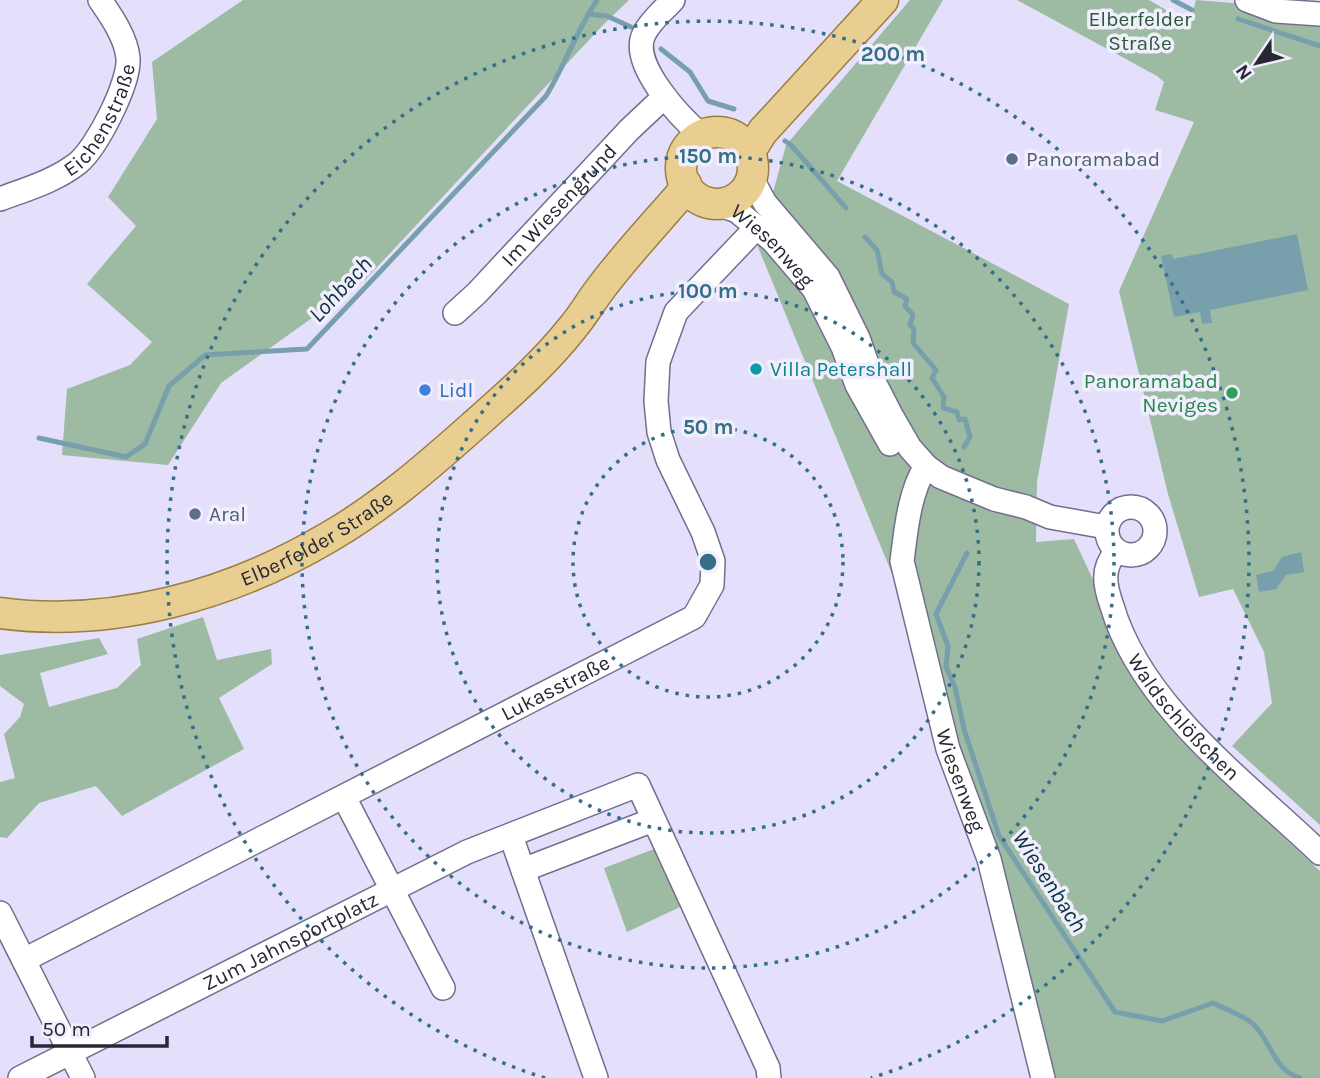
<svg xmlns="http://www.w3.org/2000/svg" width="1320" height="1078" font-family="Karla,sans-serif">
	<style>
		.green { fill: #9dbaa3 }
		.water { fill: #78a0ac }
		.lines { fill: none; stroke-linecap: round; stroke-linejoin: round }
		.stream { stroke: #78a0ac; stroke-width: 5 }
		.minor-casing { stroke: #736e8d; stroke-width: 26 }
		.major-casing { stroke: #9c7e40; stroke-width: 33 }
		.minor { stroke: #fff; stroke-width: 23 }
		.major { stroke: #e9ce91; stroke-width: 30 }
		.ring { fill: none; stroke: #346e87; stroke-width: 3.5; stroke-dasharray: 3.5 7 }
		.service-dot { fill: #5c6f8a; stroke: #f1effe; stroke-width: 2.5 }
		.culture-dot { fill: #0f9aa8; stroke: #f1effe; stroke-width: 2.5 }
		.shop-dot { fill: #3f7fe0; stroke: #f1effe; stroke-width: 2.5 }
		.leisure-dot { fill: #2e9e5b; stroke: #f1effe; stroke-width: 2.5 }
		.labels { text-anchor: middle; stroke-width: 7; stroke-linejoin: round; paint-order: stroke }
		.park-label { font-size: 21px; fill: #295936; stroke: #f1effe }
		.street-label { font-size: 21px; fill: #292734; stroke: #f1effe }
		.service-label { font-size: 21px; fill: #4e5e75; stroke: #f1effe; text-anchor: start }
		.culture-label { font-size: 21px; fill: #0d838f; stroke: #f1effe; text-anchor: start }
		.leisure-label { font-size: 21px; fill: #27864d; stroke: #f1effe; text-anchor: end }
		.shop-label { font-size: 21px; fill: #366cbe; stroke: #f1effe; text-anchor: start }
		.water-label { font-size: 23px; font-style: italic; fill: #0b333d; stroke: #f1effe }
		.centre { fill: #346e87; stroke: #f1effe; stroke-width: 3.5 }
		.ring-label { font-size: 21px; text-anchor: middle; font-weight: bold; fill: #346e87; stroke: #f1effe; stroke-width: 7; stroke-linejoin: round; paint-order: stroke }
	</style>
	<rect width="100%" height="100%" fill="#e4e0fc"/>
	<path class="green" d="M243,0H629L604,24L365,280L221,383L168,465L62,455L67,389L130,365L152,342L87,284L136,226L108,197L157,119L152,62Z
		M910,0H943L837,181L1069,304L1037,482L1036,542L1074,539L1095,584L1123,658L1142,691L1209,768L1320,871V1078H1051L920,642L758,247L786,145Z
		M1017,0H1149L1190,24L1196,0L1233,3L1320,18V825L1232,746L1272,703L1264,652L1233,589L1199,597L1168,494L1119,291L1194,122L1155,110L1164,82L1157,76Z
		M203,617L217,660L271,649L272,664L219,698L244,749L122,816L96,786L39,803L7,838L0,837V782L15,778L4,734L20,717L24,704L0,686V655L99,638L108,654L40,673L49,707L117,688L141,665L137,639Z
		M654,849L680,907L627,932L604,868Z"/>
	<path class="water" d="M1297,234L1308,290L1210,310L1212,323L1202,324L1200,312L1174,317L1161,256L1172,254L1173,259Z
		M1301,552L1304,572L1286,575L1276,589L1259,592L1256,575L1273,571L1282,557Z"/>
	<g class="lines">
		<path class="stream" d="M1173,0L1192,10
			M588,14L607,16L631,27
			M1238,19L1320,46
			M661,49L690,72L708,101L734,109
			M785,141L791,145L846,208
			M865,237L877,250L882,274L892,282L894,292L907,299L905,306L913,315L910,325L914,329L913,343L936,370L932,378L944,397L943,408L957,412L959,420L965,419L970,437L964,447
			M39,438L126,457L145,444L169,386L205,355L307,349L546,96C565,65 577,30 597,0
			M967,553L936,614L948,646L946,667L955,687L964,729L999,836L1115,1012L1162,1021L1213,1003C1225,1009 1243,1015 1253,1024C1271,1040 1273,1070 1300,1078"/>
		<g class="minor-casing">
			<g id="minor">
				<path d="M673,0C664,10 650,21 644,34C629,64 681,118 702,136"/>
				<path d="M1247,0L1276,11L1320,14"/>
				<path d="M752,179L765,203L828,277L858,338L872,378L891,415L910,448L926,466L941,477L994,499L1026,507L1050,517L1106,527"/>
				<path id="s1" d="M0,199C27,189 55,181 78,163C97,147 130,83 128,58C126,37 111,16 100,0"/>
				<path id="s2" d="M720,205L737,211L773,241L814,289L843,347L857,385L890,444"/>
				<path id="s3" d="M455,313L477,293L629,130L664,97"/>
				<path id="s4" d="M926,466C909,493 906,530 902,561L948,749L989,859L1043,1078"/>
				<circle cx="1131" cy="531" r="24"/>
				<path id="s5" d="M1116,552C1101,569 1105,586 1112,606C1141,706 1247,783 1320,853"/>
				<path d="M344,797L443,988"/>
				<path d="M511,836L596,1078"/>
				<path d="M523,870L653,820"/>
				<path d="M0,913L83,1078"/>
				<path id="s6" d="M24,960L694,617L712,585L713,561L703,532L668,460L659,432L656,401L658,362L676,312L757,227"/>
				<path id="s7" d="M20,1078L467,852L638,785L768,1068L769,1078"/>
			</g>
		</g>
		<g class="major-casing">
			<g id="major">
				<circle cx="717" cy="168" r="36"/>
				<path d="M749,153L763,131L883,0"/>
				<path id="s8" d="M0,613C114,628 231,595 329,537C381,507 427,467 472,427C507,396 544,364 573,327C583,315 591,301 601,288C625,256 653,226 680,195L686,184"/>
			</g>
		</g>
		<use href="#minor" class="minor"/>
		<use href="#major" class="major"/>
	</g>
	<g class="ring">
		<circle cx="708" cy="562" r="135"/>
		<circle cx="708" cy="562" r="271"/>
		<circle cx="708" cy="562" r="406"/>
		<path d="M545 1078A541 541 0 1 1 871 1078"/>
	</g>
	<g class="service-dot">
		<circle cx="1012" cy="159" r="7"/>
		<circle cx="195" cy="514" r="7"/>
	</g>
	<circle class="culture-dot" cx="756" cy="369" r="7"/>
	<circle class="shop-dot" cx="425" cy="390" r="7"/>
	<circle class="leisure-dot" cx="1232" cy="393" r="7"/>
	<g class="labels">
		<g class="park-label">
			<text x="1140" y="26">Elberfelder<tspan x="1140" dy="24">Straße</tspan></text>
		</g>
		<g class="street-label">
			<text dy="7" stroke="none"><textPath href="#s1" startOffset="135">Eichenstraße</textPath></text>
			<text dy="7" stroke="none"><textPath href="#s3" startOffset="150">Im Wiesengrund</textPath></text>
			<text dy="7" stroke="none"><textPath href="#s2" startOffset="68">Wiesenweg</textPath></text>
			<text dy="7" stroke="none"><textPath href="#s8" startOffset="332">Elberfelder Straße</textPath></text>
			<text dy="7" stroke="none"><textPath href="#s6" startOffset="597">Lukasstraße</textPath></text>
			<text dy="7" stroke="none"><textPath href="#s5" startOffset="191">Waldschlößchen</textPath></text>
			<text dy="7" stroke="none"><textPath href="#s4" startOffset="326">Wiesenweg</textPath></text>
			<text dy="7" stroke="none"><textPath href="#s7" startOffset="303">Zum Jahnsportplatz</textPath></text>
		</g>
		<g class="service-label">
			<text x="1026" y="166">Panoramabad</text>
			<text x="209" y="521">Aral</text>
		</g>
		<g class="culture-label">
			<text x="770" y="376">Villa Petershall</text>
		</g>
		<g class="leisure-label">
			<text x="1218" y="388">Panoramabad<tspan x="1218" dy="24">Neviges</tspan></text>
		</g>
		<g class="shop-label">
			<text x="439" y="397">Lidl</text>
		</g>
		<g class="water-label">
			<text transform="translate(340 289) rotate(-47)" y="8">Lohbach</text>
			<text transform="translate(1050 881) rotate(57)" y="8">Wiesenbach</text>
		</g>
	</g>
	<circle cx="708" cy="562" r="10" class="centre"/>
	<g class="ring-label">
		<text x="893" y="61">200 m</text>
		<text x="708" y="163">150 m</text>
		<text x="708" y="298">100 m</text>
		<text x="708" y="434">50 m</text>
	</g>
	<g transform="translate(1257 63) rotate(235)" stroke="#f1effe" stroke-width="5" paint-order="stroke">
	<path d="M0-5L12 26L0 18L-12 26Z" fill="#292734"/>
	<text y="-10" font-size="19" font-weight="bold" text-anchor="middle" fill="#292734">N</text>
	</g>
	<path d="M32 1036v10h135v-10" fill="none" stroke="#292734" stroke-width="3.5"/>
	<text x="42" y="1036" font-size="21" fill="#292734" stroke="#f1effe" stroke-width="5" paint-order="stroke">50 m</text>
</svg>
